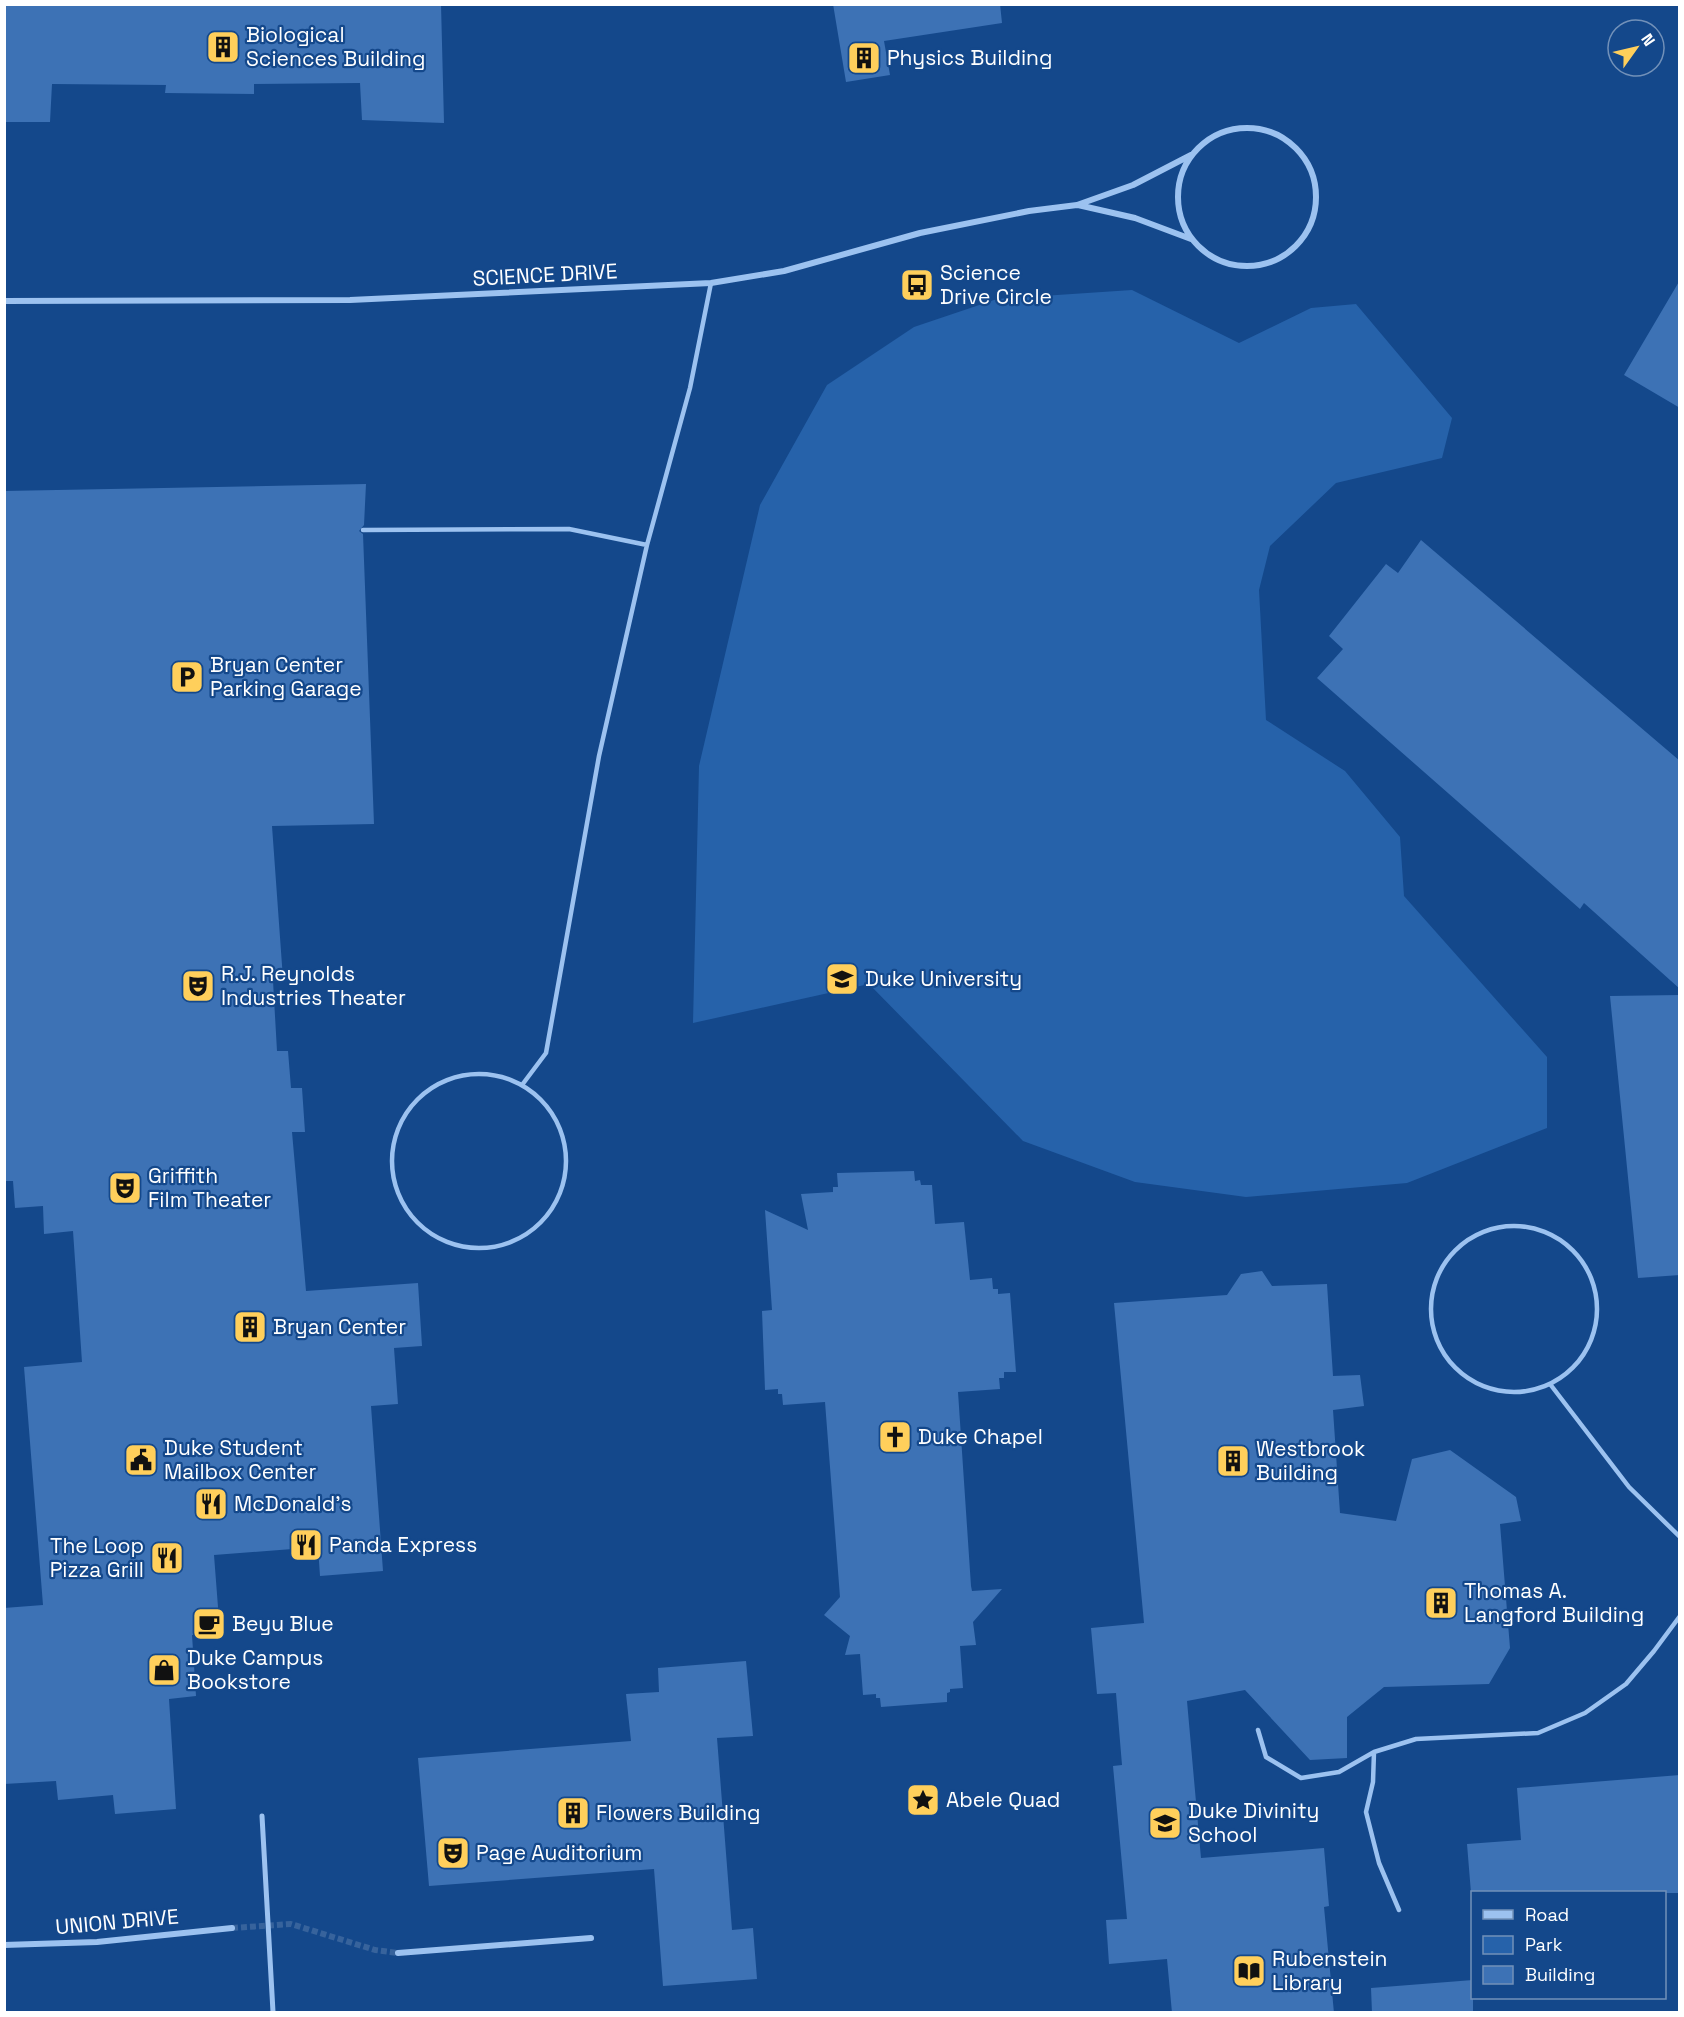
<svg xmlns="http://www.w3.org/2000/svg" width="1684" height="2017" font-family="'Space Grotesk',sans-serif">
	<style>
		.green { fill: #2662aa }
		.building { fill: #3d72b5 }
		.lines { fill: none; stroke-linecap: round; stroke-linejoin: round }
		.minor-tunnel { stroke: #37639c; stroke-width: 6; stroke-dasharray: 6 3; stroke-linecap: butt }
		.service { stroke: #9cc2f0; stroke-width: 4.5 }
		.pedestrian { stroke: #9cc2f0; stroke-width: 5 }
		.minor { stroke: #9cc2f0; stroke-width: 6 }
		.labels { text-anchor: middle; stroke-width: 4.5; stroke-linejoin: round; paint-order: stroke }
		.poi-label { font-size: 21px; fill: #fff; stroke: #14488b; text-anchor: start }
		.street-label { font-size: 21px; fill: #fff; stroke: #14488b }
	</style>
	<rect width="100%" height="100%" fill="#14488b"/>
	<path class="green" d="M1132,290L1239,343L1311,308L1356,304L1452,418L1442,458L1336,483L1270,546L1259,590L1266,720L1345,771L1400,837L1404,896L1547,1057V1128L1407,1183L1246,1197L1135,1182L1023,1141L869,984L693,1023L699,766L760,505L827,385L914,327L997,299Z"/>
	<path class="building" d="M4,4H441L444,123L362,120L360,83L254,84V94L165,93L166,85L52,84L50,122H4Z
		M833,4H1000L1002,23L884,41L890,75L846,82Z
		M1680,280V408L1624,375Z
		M366,484L364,525L359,531L363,534L374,824L272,826L283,979L273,981L277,1051H288L291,1088H302L305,1132H292L306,1291L418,1283L422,1346L394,1348L398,1404L371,1406L383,1571L320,1576L318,1547L214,1555L220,1633L192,1635L196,1696L169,1699L176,1809L115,1814L113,1795L58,1800L56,1781L4,1784V1608L43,1605L24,1367L82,1362L73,1231L44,1234L43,1206L15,1208L13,1181H4V491Z
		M1421,540L1680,761V989L1584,903L1580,909L1317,678L1343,649L1329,636L1386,564L1398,573Z
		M1680,995V1275L1638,1278L1610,996Z
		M914,1171L915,1181L920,1180L921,1185H932L935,1224L964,1222L970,1280L992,1278L993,1289H998V1294L1010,1293L1016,1372H1004V1378H999L1000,1389L958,1392L971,1586L972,1591L1002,1589L973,1622L976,1645L960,1646L963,1688L950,1689V1692L947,1693V1702L881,1707L880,1698H876V1694L863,1695L860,1654L845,1655L850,1636L824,1615L840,1597L825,1402L783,1405L782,1394H778V1389L765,1390L762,1311L772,1310L765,1210L808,1230L801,1194L833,1192V1187H838L837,1173Z
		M1262,1271L1272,1286L1327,1284L1333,1376L1360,1375L1364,1406L1333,1410L1340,1513L1396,1521L1412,1459L1450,1450L1516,1497L1521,1521L1500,1524L1510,1648L1489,1684L1384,1687L1347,1717V1758L1310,1760L1245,1690L1187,1701L1201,1858L1324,1848L1329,1906L1324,1907L1334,2013H1172L1167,1959L1109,1964L1106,1920L1127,1919L1113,1766L1122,1765L1116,1693L1097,1694L1091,1628L1144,1623L1114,1303L1227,1295L1241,1274Z
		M746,1661L753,1736L717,1738L732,1930L753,1928L757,1979L663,1986L654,1869L429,1886L418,1758L631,1741L626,1694L659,1692L658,1668Z
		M1680,1775V1893H1471L1467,1844L1521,1840L1517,1788Z
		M1473,1980V2013H1372L1371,1988Z"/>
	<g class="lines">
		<path class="minor-tunnel" d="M232,1928L291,1924L375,1950L398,1953"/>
		<path class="service" d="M363,530L569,529L647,545
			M392 1161a87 87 0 1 1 174 0a87 87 0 1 1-174 0Z
			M522,1085L546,1053L599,756L647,545L690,388L711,283
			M1431 1309a83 83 0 1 1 166 0a83 83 0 1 1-166 0Z
			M1550,1384L1629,1487L1680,1537
			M1258,1730L1266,1757L1301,1778L1339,1772L1374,1752L1416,1739L1538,1733L1585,1713L1626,1684L1654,1651L1680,1616
			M1374,1752L1373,1782L1366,1812L1379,1863L1399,1910"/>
		<path class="pedestrian" d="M262,1816L273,2012"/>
		<path class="minor" d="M1178 197a69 69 0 1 1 138 0a69 69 0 1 1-138 0Z
			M1078,205L1135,218L1191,239
			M4,301L350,300L711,283L784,271L920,233L1029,211L1077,205L1133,185L1191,155
			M4,1945L97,1942L232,1928
			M398,1953L591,1938"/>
	</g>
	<defs>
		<g id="building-square" transform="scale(1.725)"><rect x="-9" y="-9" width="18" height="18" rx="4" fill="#ffcf5b" stroke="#14488b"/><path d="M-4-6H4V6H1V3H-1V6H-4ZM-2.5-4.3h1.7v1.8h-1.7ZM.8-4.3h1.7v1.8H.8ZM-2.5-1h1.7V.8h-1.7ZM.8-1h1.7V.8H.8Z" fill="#111"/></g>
		<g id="bus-square" transform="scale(1.725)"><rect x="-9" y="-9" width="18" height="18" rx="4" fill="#ffcf5b" stroke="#14488b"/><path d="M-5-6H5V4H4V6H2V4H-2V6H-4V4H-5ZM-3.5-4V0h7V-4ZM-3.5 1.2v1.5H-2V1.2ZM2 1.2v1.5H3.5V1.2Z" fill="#111"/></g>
		<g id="parking-square" transform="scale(1.725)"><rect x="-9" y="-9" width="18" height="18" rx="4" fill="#ffcf5b" stroke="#14488b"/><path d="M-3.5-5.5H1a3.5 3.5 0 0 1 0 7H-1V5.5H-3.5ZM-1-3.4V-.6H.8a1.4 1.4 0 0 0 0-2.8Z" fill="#111"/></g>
		<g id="university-square" transform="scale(1.725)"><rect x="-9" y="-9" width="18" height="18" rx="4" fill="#ffcf5b" stroke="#14488b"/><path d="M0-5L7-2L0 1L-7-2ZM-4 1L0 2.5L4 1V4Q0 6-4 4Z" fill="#111"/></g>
		<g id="theatre-square" transform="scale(1.725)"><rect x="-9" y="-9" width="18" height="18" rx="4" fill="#ffcf5b" stroke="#14488b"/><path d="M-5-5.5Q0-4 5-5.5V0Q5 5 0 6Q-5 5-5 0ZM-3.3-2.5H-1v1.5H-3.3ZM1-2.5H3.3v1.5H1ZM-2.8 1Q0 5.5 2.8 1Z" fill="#111"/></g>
		<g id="church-square" transform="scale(1.725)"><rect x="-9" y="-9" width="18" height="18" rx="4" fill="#ffcf5b" stroke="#14488b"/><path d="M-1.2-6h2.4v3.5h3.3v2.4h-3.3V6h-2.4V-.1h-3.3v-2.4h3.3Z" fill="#111"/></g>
		<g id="civic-square" transform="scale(1.725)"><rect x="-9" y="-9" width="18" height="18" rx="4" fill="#ffcf5b" stroke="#14488b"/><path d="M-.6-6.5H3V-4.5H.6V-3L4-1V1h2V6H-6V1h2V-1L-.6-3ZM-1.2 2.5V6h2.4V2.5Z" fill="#111"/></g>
		<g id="restaurant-square" transform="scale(1.725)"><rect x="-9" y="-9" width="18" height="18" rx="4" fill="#ffcf5b" stroke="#14488b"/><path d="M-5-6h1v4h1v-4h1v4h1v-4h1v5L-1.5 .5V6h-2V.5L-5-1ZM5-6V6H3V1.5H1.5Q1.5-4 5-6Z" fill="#111"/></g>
		<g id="cafe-square" transform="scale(1.725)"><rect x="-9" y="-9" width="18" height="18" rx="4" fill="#ffcf5b" stroke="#14488b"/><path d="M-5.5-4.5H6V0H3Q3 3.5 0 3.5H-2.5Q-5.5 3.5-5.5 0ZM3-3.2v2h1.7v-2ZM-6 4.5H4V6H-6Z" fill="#111"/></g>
		<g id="shop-square" transform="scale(1.725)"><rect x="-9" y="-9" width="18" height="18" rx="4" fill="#ffcf5b" stroke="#14488b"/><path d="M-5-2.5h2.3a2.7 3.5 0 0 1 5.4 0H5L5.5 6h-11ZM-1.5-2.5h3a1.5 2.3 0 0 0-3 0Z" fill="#111"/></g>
		<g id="sight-square" transform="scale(1.725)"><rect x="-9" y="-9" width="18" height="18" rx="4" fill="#ffcf5b" stroke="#14488b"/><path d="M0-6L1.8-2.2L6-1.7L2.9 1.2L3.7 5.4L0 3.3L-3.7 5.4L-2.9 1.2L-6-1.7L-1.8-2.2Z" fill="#111"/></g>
		<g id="school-square" transform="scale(1.725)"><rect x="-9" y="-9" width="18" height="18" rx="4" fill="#ffcf5b" stroke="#14488b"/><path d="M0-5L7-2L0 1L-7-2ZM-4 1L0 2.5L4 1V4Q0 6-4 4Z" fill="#111"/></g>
		<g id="library-square" transform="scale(1.725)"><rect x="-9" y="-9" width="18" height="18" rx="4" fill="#ffcf5b" stroke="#14488b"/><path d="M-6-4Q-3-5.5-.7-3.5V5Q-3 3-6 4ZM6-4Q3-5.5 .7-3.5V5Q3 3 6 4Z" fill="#111"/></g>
	</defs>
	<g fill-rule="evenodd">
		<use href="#building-square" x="223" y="47"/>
		<use href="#building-square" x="864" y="58"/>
		<use href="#bus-square" x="917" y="285"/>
		<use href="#parking-square" x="187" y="677"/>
		<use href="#university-square" x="842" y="979"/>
		<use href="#theatre-square" x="198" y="986"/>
		<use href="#theatre-square" x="125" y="1188"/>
		<use href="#building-square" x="250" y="1327"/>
		<use href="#church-square" x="895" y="1437"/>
		<use href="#civic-square" x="141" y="1460"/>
		<use href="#building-square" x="1233" y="1461"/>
		<use href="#restaurant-square" x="211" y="1504"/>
		<use href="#restaurant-square" x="306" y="1545"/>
		<use href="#restaurant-square" x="167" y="1558"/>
		<use href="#building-square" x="1441" y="1603"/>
		<use href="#cafe-square" x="209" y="1624"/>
		<use href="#shop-square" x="164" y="1670"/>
		<use href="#sight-square" x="923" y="1800"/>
		<use href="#building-square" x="573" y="1813"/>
		<use href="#school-square" x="1165" y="1823"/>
		<use href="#theatre-square" x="453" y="1853"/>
		<use href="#library-square" x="1249" y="1971"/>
	</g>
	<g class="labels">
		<g class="poi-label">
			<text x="246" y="42">Biological<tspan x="246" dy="24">Sciences Building</tspan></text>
			<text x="887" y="65">Physics Building</text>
			<text x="940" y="280">Science<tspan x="940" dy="24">Drive Circle</tspan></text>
			<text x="210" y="672">Bryan Center<tspan x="210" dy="24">Parking Garage</tspan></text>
			<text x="221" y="981">R.J. Reynolds<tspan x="221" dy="24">Industries Theater</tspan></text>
			<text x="865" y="986">Duke University</text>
			<text x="148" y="1183">Griffith<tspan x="148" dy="24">Film Theater</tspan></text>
			<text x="273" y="1334">Bryan Center</text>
			<text x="918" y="1444">Duke Chapel</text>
			<text x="164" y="1455">Duke Student<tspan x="164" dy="24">Mailbox Center</tspan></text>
			<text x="1256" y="1456">Westbrook<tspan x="1256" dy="24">Building</tspan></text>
			<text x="234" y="1511">McDonald's</text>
			<text x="329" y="1552">Panda Express</text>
			<text x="144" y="1553" text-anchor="end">The Loop<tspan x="144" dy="24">Pizza Grill</tspan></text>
			<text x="1464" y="1598">Thomas A.<tspan x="1464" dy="24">Langford Building</tspan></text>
			<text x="232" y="1631">Beyu Blue</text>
			<text x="187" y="1665">Duke Campus<tspan x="187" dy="24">Bookstore</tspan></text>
			<text x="946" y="1807">Abele Quad</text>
			<text x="1188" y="1818">Duke Divinity<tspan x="1188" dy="24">School</tspan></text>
			<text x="596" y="1820">Flowers Building</text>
			<text x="476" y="1860">Page Auditorium</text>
			<text x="1272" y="1966">Rubenstein<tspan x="1272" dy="24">Library</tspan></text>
		</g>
		<g class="street-label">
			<text transform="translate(545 275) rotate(-3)" y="7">SCIENCE DRIVE</text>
			<text transform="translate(117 1922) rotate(-5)" y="7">UNION DRIVE</text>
		</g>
	</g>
	<rect width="1684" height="2017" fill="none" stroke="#ffffff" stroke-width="12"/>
	<rect x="1471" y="1891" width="195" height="108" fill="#14488b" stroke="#7291b9" stroke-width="1.5"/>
	<rect x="1483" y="1910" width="30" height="9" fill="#9cc2f0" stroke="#7291b9" stroke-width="1.5"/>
	<text x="1525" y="1921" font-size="18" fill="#ffffff">Road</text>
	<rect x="1483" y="1936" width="30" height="18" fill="#2662aa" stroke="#7291b9" stroke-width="1.5"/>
	<text x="1525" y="1951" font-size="18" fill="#ffffff">Park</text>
	<rect x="1483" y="1966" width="30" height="18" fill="#3d72b5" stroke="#7291b9" stroke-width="1.5"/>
	<text x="1525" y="1981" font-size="18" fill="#ffffff">Building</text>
	<g transform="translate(1636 48) rotate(56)"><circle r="28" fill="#14488b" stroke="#7291b9" stroke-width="1.5"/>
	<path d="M0-4.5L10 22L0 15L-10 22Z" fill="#ffcf5b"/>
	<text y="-9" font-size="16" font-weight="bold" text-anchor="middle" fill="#ffffff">N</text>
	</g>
</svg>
